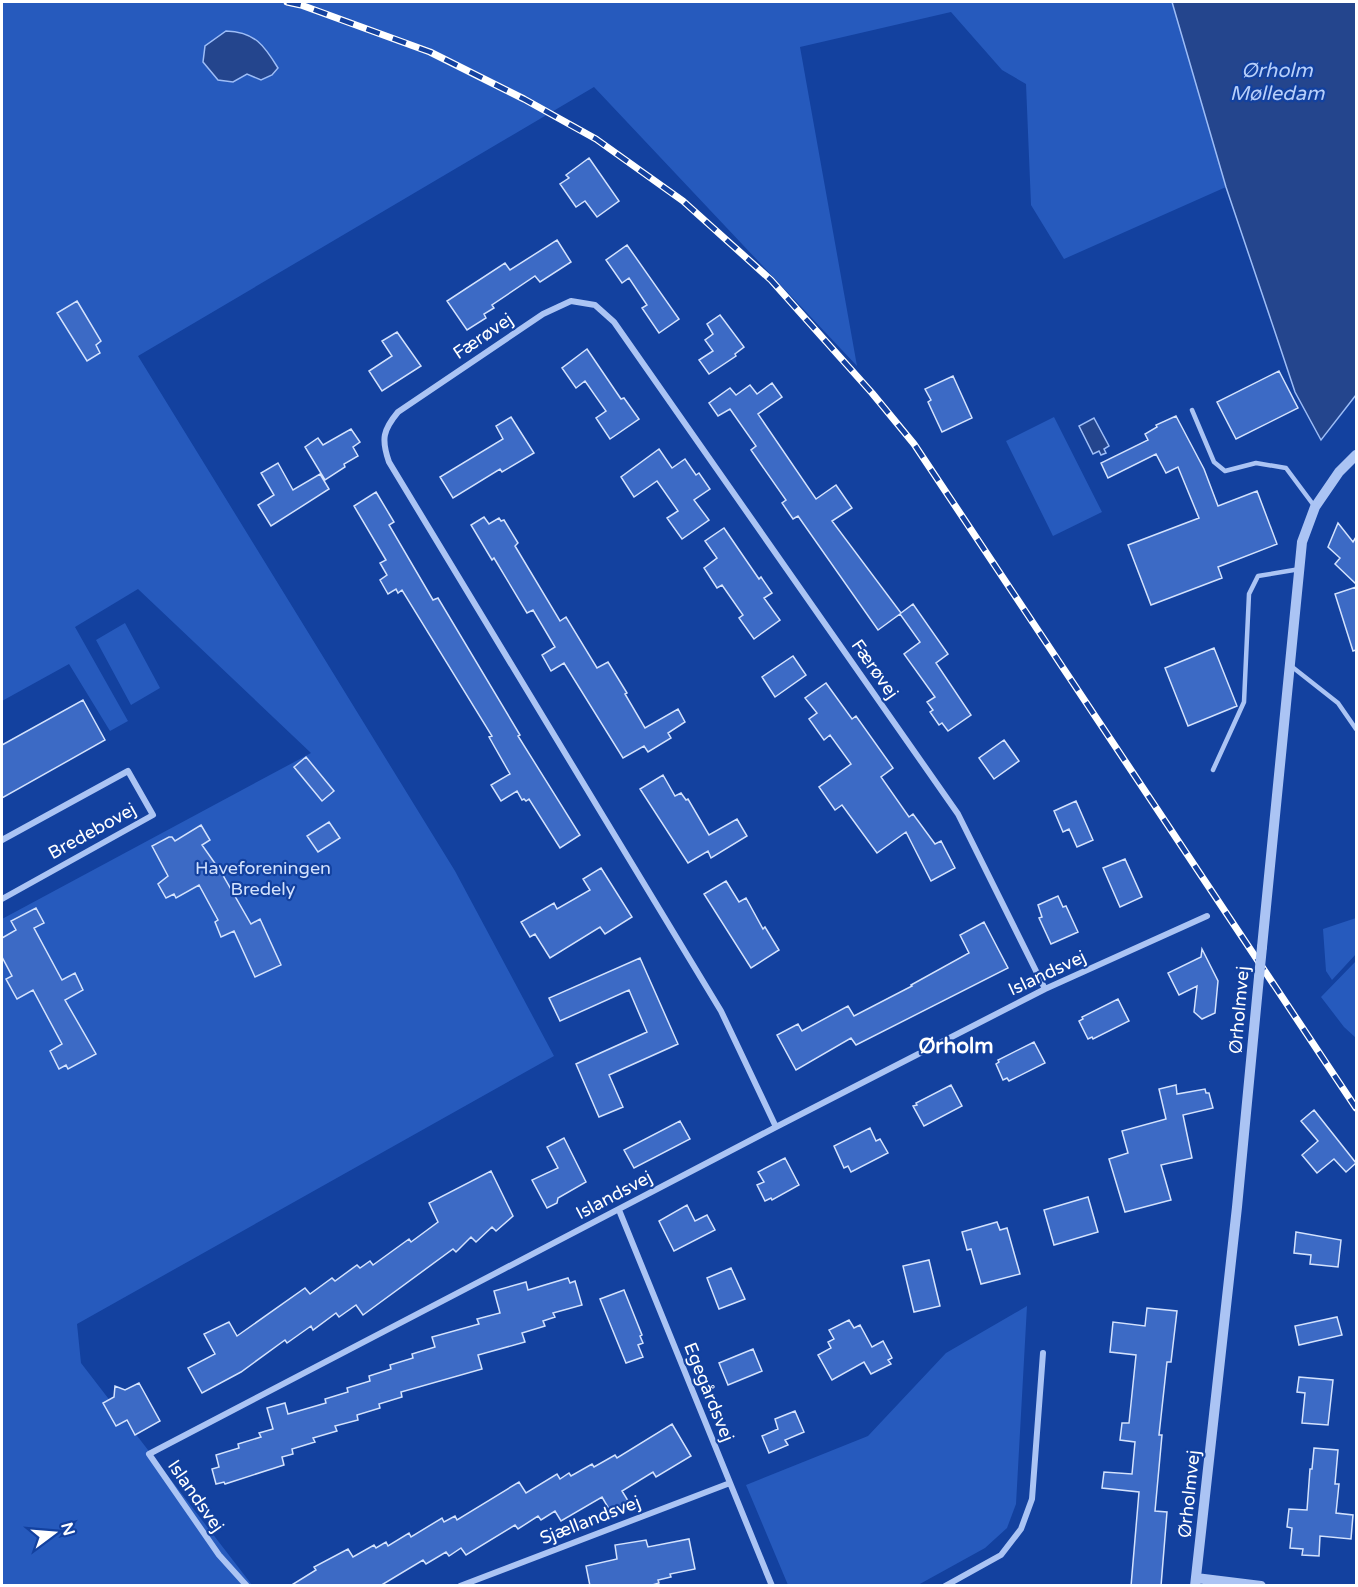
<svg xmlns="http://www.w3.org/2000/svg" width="1358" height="1587" font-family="'Varela Round',sans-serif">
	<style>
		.green { fill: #265abd }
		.water { fill: #24458d; stroke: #9dbdf7; stroke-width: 1.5 }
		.building { fill: #3c6ac5; stroke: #d3e2fd; stroke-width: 1.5 }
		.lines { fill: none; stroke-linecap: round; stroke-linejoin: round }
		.service { stroke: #abc4f4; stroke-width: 4.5 }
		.minor { stroke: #abc4f4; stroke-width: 6 }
		.tertiary { stroke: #abc4f4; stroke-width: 10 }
		.rail-casing { stroke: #fff; stroke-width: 7 }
		.rail { stroke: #13419f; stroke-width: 4.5; stroke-dasharray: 14; stroke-linecap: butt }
		.tertiary-bridge { stroke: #abc4f4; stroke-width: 10 }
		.labels { text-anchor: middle; stroke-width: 4.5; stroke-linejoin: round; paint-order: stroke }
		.street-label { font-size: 18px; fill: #fff; stroke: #13419f }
		.park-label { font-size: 18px; fill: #d3e2fd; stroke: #13419f }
		.water-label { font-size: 20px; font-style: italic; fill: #b7cffa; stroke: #13419f }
		.quarter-label { font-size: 21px; font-weight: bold; fill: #fff; stroke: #13419f }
	</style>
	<rect width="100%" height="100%" fill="#13419f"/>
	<path class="green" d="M2,2H1172L1226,187L1064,259L1031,205L1026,84L1002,70L951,12L800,47L857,366L594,87L138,356L455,871L554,1056L77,1324L81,1363L252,1585H2V919L311,753L138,589L75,627L128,721L110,731L69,664L2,701Z
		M1054,417L1102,512L1053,536L1006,441Z
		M125,623L160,688L131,705L96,640Z
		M1356,918V954L1332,980L1326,971L1323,929Z
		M1356,961V1038L1344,1027L1321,997Z
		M1027,1306L1016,1504L1007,1528L985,1548L918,1585H788L746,1485L868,1436L946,1353Z"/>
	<path class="water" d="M1172,2H1356V395L1321,440L1295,392L1277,338L1226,187Z
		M226,31C255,32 264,45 278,68L272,75L261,80L247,74L233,82L218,80L203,62L205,46Z
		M1094,418L1109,446L1104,449L1106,453L1101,455L1099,451L1093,454L1079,426Z"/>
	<path class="building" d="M589,158L619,201L597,217L585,201L576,207L560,184L569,178L566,175Z
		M557,240L571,262L540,282L535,276L492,305L494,308L484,314L486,318L467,330L447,301L505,263L510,270Z
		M627,245L679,319L659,333L642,308L647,305L629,278L622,283L606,260Z
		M77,301L101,341L96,345L100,353L87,361L57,313Z
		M720,315L744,347L735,354L736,356L709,374L699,360L713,351L705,340L713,334L707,324Z
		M397,332L421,366L382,391L369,371L392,356L382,341Z
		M587,349L621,399L624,398L639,419L610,439L596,418L606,411L585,381L576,388L562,368Z
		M1279,371L1298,408L1236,439L1217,402Z
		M953,376L972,418L942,432L928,402L931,400L925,389Z
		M772,383L782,397L758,414L816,499L836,485L852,508L832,521L901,613L913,604L948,654L936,663L971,715L948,731L942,723L939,725L930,712L933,710L927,702L935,697L904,654L920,642L900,614L878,630L798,516L793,519L782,503L786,500L751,450L756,446L730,409L718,416L709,403L730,388L736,395L750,385L757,394Z
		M1176,416L1204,469L1218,506L1257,491L1277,544L1218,567L1222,578L1151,605L1128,545L1199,518L1178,467L1166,473L1156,454L1108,478L1101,463L1148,440L1145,434L1157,427L1156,425Z
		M511,417L534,453L502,472L500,469L453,498L440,477L503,439L496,426Z
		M351,429L360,442L353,447L358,456L344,464L345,467L325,480L305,447L318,438L323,445Z
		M659,449L672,468L685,459L696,475L699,473L710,489L694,500L709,520L682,539L667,518L678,511L657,481L634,497L621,477Z
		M278,463L293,490L320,474L329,489L271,526L258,505L274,495L261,473Z
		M376,492L394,522L389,525L433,600L438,598L520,735L518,736L580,835L560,848L529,799L526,801L524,799L522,800L517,791L501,801L491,785L510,774L489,737L492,736L402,590L398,593L396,589L388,594L380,580L387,575L380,563L386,560L354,506Z
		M484,517L489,524L499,518L501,521L504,520L518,543L515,546L560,621L566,617L597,668L608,662L627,693L625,694L645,728L678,709L685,722L668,733L671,738L648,752L644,746L623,758L564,663L551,671L542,655L555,647L533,610L527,613L494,558L492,560L471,525Z
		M1338,523L1353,542L1356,537V584L1335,564L1340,558L1328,547Z
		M724,528L759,579L761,577L772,593L764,598L780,620L754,639L739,618L743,615L722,585L717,588L704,568L717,558L705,541Z
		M1356,587V650L1353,651L1335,594Z
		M1214,648L1237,706L1188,726L1165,668Z
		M793,656L806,675L775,697L762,677Z
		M826,683L852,719L856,716L893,768L881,777L909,817L913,814L935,844L941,841L955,868L931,881L906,832L877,853L842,805L835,810L819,787L851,764L830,735L824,740L809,719L817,713L805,698Z
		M83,700L105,740L2,798V745Z
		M1004,740L1019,761L994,779L979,758Z
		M306,757L334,791L322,801L294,767Z
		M663,775L675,796L681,793L686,800L688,799L709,835L737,819L747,836L711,858L708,851L688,863L640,789Z
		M1076,801L1093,840L1077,847L1069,829L1063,832L1054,811Z
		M329,822L340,838L318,852L307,836Z
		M201,825L210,840L202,845L221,872L251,924L260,919L281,965L255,977L234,931L221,937L215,922L218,920L199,885L176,898L174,894L166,898L158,884L168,876L152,846L169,837H172L175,841Z
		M1125,859L1142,897L1120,907L1103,868Z
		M601,868L632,917L605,934L600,927L550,958L535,934L530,937L521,922L554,903L557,909L590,890L583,879Z
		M726,881L739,902L746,898L763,929L765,927L779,950L751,968L704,894Z
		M1058,896L1063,907L1066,906L1078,932L1051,944L1039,918L1042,917L1038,905Z
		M36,908L44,923L34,928L62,980L75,973L83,990L65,1000L96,1054L68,1069L66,1065L59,1069L50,1051L62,1044L33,990L17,999L6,979L12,976L2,957V938L16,930L11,921Z
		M984,922L1008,968L856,1045L851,1038L796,1070L777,1035L798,1024L802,1031L848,1006L854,1016L912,986L911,985L969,953L960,935Z
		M1202,949L1218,981L1215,1013L1202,1019L1194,1012L1197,986L1179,995L1168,973L1201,957Z
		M640,958L678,1044L609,1075L623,1107L599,1117L576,1064L647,1032L629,990L560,1021L549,998Z
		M1118,999L1129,1021L1093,1039L1092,1037L1088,1039L1079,1021L1083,1019L1082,1017Z
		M1034,1042L1045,1063L1009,1081L1007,1078L1003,1080L996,1064L999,1062L998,1060Z
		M951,1085L962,1106L924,1126L913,1106L917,1105L916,1103Z
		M1176,1085L1177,1094L1205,1089L1206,1093H1209L1213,1108L1183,1115L1192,1158L1161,1165L1171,1200L1125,1212L1109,1159L1128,1153L1122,1131L1166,1119L1159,1089Z
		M1314,1110L1356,1163L1346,1172L1334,1159L1317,1173L1302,1155L1318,1141L1301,1121Z
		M680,1121L690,1139L634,1168L624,1150Z
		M870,1128L876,1141L880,1139L888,1153L851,1172L848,1166L844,1168L834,1146Z
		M564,1138L586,1182L558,1198L557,1203L547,1208L532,1180L558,1168L547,1147Z
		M785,1158L799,1185L772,1200L771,1198L765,1201L757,1185L764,1182L758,1172Z
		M491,1171L513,1216L496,1231L492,1227L476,1242L471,1237L456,1252L453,1249L363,1315L356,1305L339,1317L336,1313L313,1330L311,1326L287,1343L285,1340L241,1372L202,1393L188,1368L215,1354L204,1334L229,1322L237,1336L305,1288L310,1294L332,1278L335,1281L357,1265L360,1268L370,1261L373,1265L409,1239L411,1242L438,1222L429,1203Z
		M1088,1197L1098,1232L1054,1245L1044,1210Z
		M687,1205L695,1221L707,1215L715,1230L674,1251L659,1221Z
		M997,1222L1000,1230L1007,1228L1020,1274L981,1284L971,1249L967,1250L962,1232Z
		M1296,1232L1341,1240L1338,1267L1310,1264L1311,1255L1294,1253Z
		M929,1260L940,1306L914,1312L903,1266Z
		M731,1268L745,1299L719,1309L707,1278Z
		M568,1278L570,1283L575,1281L582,1305L553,1313L555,1317L543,1321L545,1326L522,1333L525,1342L478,1355L482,1369L401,1392L402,1397L379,1404L380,1408L357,1415L358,1420L335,1426L337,1431L313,1438L315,1442L292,1449L293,1454L282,1457L284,1465L225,1484L224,1482L216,1484L212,1469L219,1467L216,1455L239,1448L238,1444L261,1437L259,1433L273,1429L267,1408L285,1403L288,1414L326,1403L325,1399L348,1392L347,1388L370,1381L369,1376L391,1369L390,1365L413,1358L412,1354L435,1347L432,1337L479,1324L477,1319L500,1313L494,1291L526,1282L528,1290Z
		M624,1290L642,1335L640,1336L643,1343L638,1345L643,1357L626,1363L600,1299Z
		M1147,1308L1177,1311L1171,1362H1167L1159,1435H1162L1155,1511L1167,1512L1161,1586H1131L1139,1492L1102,1488L1104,1472L1132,1474L1135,1442L1120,1440L1122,1423H1129L1136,1355L1110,1352L1113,1322L1145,1326Z
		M1337,1317L1342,1335L1299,1345L1295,1326Z
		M849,1320L854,1328L860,1325L872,1347L883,1341L892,1358L888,1360L891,1364L871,1374L864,1362L832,1380L818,1355L831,1348L828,1342L834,1339L829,1330Z
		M753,1349L762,1371L728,1385L719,1363Z
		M1299,1377L1333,1380L1328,1425L1302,1423L1305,1393L1297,1392Z
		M139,1383L160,1421L135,1435L127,1420L116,1426L103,1403L114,1397L115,1386L125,1390Z
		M795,1411L804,1432L785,1440L788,1445L769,1453L762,1436L778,1429L775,1419Z
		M672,1424L691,1456L656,1477L653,1472L622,1491L630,1504L609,1509L602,1497L561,1521L555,1511L541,1520L538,1516L518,1529L515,1525L466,1555L461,1548L449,1556L446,1552L426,1564L423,1560L380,1586H290L316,1570L314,1567L348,1549L353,1557L374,1545L376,1548L386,1542L388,1546L409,1533L411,1537L442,1518L444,1522L455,1516L457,1520L519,1482L526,1493L557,1474L560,1479L569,1473L571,1476L592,1464L594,1467L615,1455L617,1458Z
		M1314,1448L1338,1450L1335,1484H1339L1336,1513L1353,1515L1351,1539L1320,1536L1319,1556L1302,1555L1303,1549L1290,1548L1292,1528L1287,1527L1289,1509L1307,1510L1310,1469H1312Z
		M689,1539L695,1569L670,1574L671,1577L658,1580L659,1583L649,1586H590L586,1566L617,1559L615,1545L646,1540L648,1547Z"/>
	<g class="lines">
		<path class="service" d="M1192,410L1214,462L1225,471L1256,463L1286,468L1315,507
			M1291,666L1338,703L1356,729
			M1213,770L1244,702L1249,594L1258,576L1300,569"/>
		<path class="minor" d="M2,840L128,771L153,815L2,899
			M776,1127L721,1011L389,462C381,439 383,430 398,412L543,314L571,301L595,305L614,322L958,814L1045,989
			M619,1210L772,1586
			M247,1586L219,1555L149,1454L776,1127L1045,989L1207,916
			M460,1586L730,1483
			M945,1586L1001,1555L1021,1529L1032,1499L1043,1353"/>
		<path class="tertiary" d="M1262,947L1302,542L1315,507L1339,472L1356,455
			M1196,1578L1261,1586
			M1195,1586L1237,1207L1259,977"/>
		<g class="rail-casing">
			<path id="rail" d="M287,2L301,5L430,52L524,99L596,139L683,201L771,280L872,393L914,444L1356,1108"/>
		</g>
		<use href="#rail" class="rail"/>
		<path class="tertiary-bridge" d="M1259,977L1262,947"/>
	</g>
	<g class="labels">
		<g class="street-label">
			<text transform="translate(483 336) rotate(-34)" y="6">Færøvej</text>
			<text transform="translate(875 669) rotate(55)" y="6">Færøvej</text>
			<text transform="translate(92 831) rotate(-29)" y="6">Bredebovej</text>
			<text transform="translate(1047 973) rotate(-25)" y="6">Islandsvej</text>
			<text transform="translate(1239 1010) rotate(-85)" y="6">Ørholmvej</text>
			<text transform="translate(614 1195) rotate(-28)" y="6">Islandsvej</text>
			<text transform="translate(709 1392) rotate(68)" y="6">Egegårdsvej</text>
			<text transform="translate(1189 1494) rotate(-84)" y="6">Ørholmvej</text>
			<text transform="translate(196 1496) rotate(55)" y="6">Islandsvej</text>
			<text transform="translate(590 1520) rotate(-21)" y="6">Sjællandsvej</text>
		</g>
		<g class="park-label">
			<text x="263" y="874">Haveforeningen<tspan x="263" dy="21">Bredely</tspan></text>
		</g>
		<g class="water-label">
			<text x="1277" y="77">Ørholm<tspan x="1277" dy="23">Mølledam</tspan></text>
		</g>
		<g class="quarter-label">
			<text x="956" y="1053">Ørholm</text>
		</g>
	</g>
	<rect width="1358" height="1587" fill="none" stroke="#ffffff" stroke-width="6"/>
	<g transform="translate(54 1533) rotate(74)" stroke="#13419f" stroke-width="4.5" paint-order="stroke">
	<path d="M0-4.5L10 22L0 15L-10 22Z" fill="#ffffff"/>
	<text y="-9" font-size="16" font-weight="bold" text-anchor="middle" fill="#ffffff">N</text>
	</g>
</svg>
